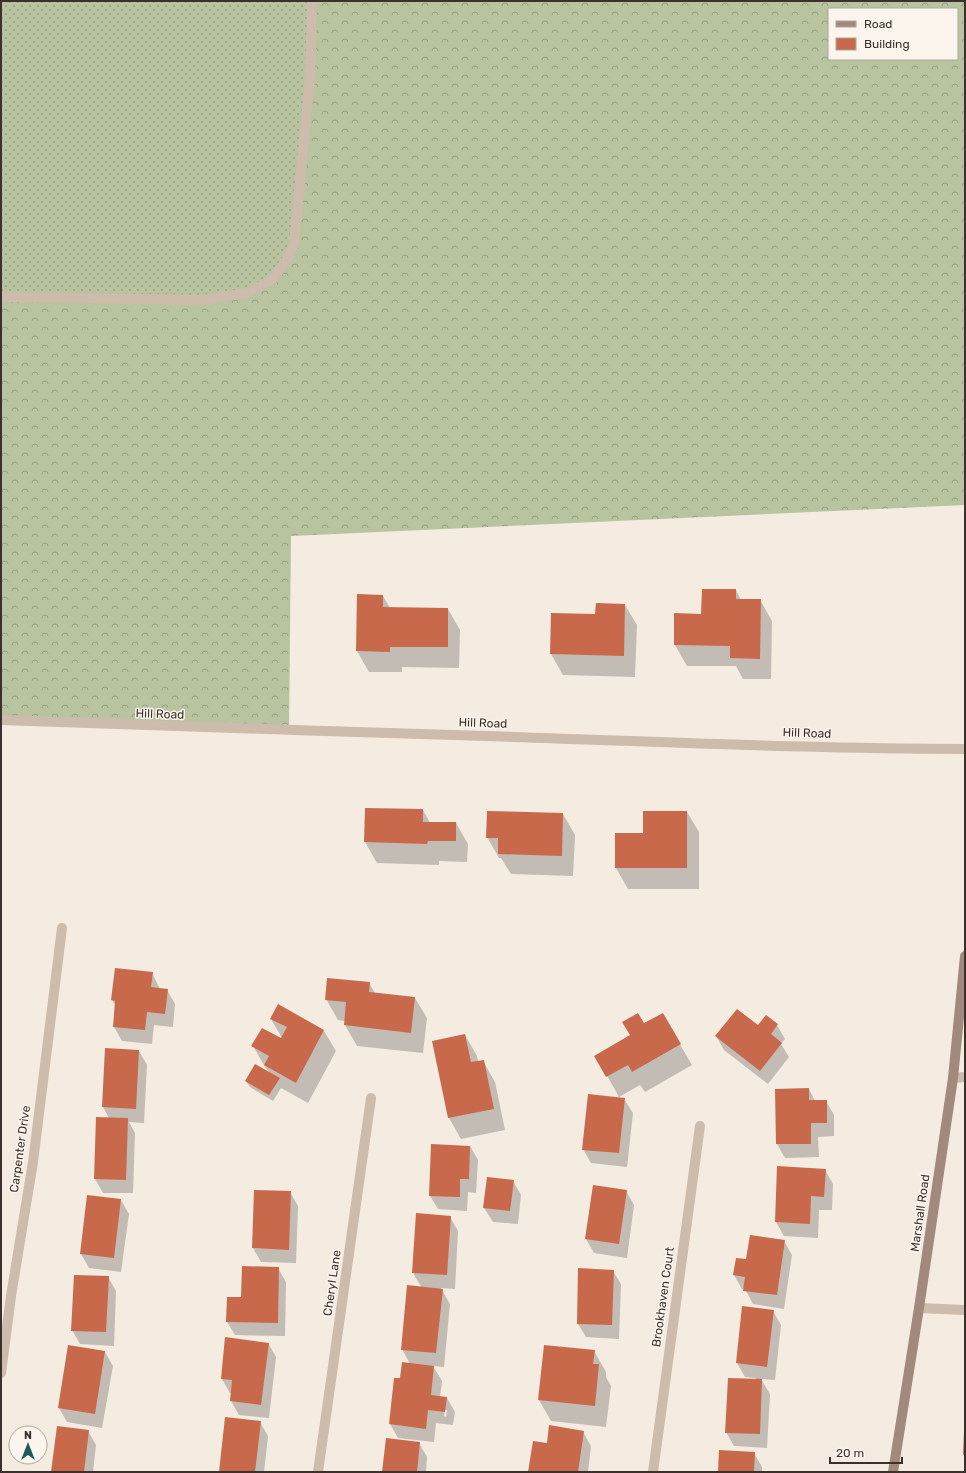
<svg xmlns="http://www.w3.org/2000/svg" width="966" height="1473" font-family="Rubik,sans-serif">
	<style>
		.grass { fill: url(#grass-dots) }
		.forest { fill: url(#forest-crowns); fill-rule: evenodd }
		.shadow { fill: #0003; fill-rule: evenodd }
		.building { fill: #c8694b }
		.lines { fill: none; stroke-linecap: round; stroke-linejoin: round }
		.service { stroke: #cdbbac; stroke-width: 10 }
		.minor { stroke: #cdbbac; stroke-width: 10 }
		.secondary { stroke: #a18a7d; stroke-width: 10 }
		.labels { text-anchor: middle; stroke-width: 3; stroke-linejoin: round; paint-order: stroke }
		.street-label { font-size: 12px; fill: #3b302b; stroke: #fbf5ee }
	</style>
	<defs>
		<pattern id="grass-dots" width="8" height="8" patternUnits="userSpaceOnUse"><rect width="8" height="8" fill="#b8c4a0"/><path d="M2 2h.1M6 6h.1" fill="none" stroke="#97a083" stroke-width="1.8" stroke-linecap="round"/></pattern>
		<pattern id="forest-crowns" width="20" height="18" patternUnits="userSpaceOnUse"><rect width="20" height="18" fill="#b8c4a0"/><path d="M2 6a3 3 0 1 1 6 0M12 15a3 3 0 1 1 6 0" fill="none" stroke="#97a083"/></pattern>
	</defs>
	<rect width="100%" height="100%" fill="#f4ebe1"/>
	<path class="grass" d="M1,1H312L294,244L272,280L247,293L202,300L1,297Z"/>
	<path class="forest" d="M312,1H965V505L291,536L289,730L1,720V297L202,300L247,293L272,280L294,244ZM829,9H957V59H829Z"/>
	<path class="shadow" d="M736,590L741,600H760L772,621L771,679H743L736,666H687L675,645L702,615Z
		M358,595L383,596L390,608L448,609L460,630L459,668L402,667V672H369L357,651Z
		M625,605L637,625L635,677L563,675L551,654L596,615Z
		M366,809L423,810L430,823H456L468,844L467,862L439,861V865L377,863L365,842Z
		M687,812L699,832V889H628L616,868V834H644Z
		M563,814L575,835L573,876L511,874L501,858H499L487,837Z
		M152,973L160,989L167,990L175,1004L173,1027L154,1025L152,1044L122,1041L114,1027L116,1006L112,1000Z
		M369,983L375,993L415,998L427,1018L423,1053L357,1046L345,1025V1021L338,1020L326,999Z
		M662,1014L692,1065L645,1092L640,1085L619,1097L596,1056L631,1036L644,1025Z
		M271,1019L324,1031L336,1051L308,1103L281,1088L273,1101L250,1087L246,1081L270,1073L265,1067L253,1046L281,1040L282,1038Z
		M777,1025L785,1039L781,1044L789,1057L768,1084L724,1050L716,1036L758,1026Z
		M465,1035L477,1056L478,1062L483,1061L495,1082L505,1130L461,1139L449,1118L433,1042Z
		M139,1051L147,1065L144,1123L129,1122L135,1133L133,1193H103L95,1179L109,1118L103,1107Z
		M809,1089L815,1101H826L834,1115V1136L818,1137L819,1157L785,1158L777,1144L776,1090Z
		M624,1099L633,1113L627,1167L591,1163L583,1149Z
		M470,1146L478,1160L476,1193L468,1192L467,1211L438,1209L430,1196Z
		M825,1170L833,1184L832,1210H819L818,1238L784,1236L776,1222Z
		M513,1181L521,1195L518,1224L493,1222L484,1208Z
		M255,1191L290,1192L298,1206L296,1263L261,1262L253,1248Z
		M626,1191L634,1205L627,1258L594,1253L586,1239Z
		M121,1200L129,1214L121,1272L89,1268L81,1254Z
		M450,1217L458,1231L455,1289L441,1288L450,1304L444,1367L433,1366L442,1381L440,1397L447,1398L455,1412L453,1425L436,1423L434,1442L398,1438L390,1424L401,1380L410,1364L402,1349L422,1288L413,1273ZM445,1410H447L446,1417L444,1416Z
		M784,1241L792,1255L784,1309L753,1304L745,1289H742L734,1275L747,1260Z
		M278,1268L286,1282L285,1336L235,1335L227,1322L242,1298Z
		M613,1271L621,1284L619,1339L586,1337L578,1324Z
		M108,1277L116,1291L114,1346L80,1344L72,1330Z
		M773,1311L781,1325L775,1380L761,1379L770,1394L767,1448L734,1446L726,1432L756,1378L745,1377L737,1363Z
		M268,1343L276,1357L269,1418L239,1415L231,1401L232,1393H230L222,1379Z
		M69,1346L105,1352L113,1366L102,1428L67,1422L59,1408Z
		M594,1351L606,1372V1377L611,1386L606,1427L551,1421L539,1400Z
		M260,1422L268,1436L264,1472H220Z
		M88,1431L96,1445L93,1472H52Z
		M583,1432L591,1446L588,1472H529L547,1444Z
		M419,1443L427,1457L426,1472H383Z
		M754,1453L762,1467V1472H719Z"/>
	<path class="building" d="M702,589H736V599H761L760,659L730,658V646L674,645V613L701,614Z
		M357,594L383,595V607L448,608V647H390V652L356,651Z
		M596,603L625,604L624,656L550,654L551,613L595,614Z
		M365,808L423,809V822H456V841H428L427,844L364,842Z
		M487,811L563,813L562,856L498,854V838H486Z
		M643,811H687V868H615V833H643Z
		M115,968L153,972L151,987L168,989L165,1014L147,1012L145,1030L113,1027L115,1001L111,1000Z
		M327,978L370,982L369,992L415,997L411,1033L344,1025L346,1002L325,1000Z
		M278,1004L324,1030L296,1083L264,1065L269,1056L251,1046L262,1028L281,1038L287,1027L270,1019Z
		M737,1009L758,1025L766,1015L778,1024L771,1034L782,1043L760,1071L715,1036Z
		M638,1013L644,1023L663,1013L681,1044L632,1072L628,1065L606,1077L594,1056L630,1035L622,1022Z
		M465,1034L471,1062L484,1060L494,1109L448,1118L432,1041Z
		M105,1048L139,1050L136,1109L102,1107Z
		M255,1064L280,1078L269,1095L245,1081Z
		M809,1088V1100H827V1123H811V1144H776L775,1089Z
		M588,1094L625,1098L619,1153L582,1150Z
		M96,1117L128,1118L126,1180L94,1179Z
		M431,1144L470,1146L469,1179H460V1197L429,1196Z
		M777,1166L826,1169L824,1197L811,1196L810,1224L775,1222Z
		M487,1177L514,1180L510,1211L483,1208Z
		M593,1185L627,1190L619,1244L585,1239Z
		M254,1190L291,1191L289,1250L252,1248Z
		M87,1195L121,1199L114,1258L80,1254Z
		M416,1213L451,1216L447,1275L412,1273Z
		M750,1235L785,1240L777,1295L743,1291L745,1277L733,1275L736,1258L746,1259Z
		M242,1266L279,1267L278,1323L226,1322L227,1297H241Z
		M578,1268L614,1270L612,1325L577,1324Z
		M74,1275L109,1276L106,1332L71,1331Z
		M407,1285L443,1289L436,1353L401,1350Z
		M742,1306L774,1310L767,1367L736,1363Z
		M225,1337L269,1343L261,1405L230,1401L232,1380L221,1379Z
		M68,1345L105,1351L95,1414L58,1408Z
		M544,1345L595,1350L593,1364H599L595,1406L538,1400Z
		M402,1362L434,1366L431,1395L447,1397L445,1412L428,1410L426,1429L389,1424L394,1378H400Z
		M728,1378L762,1379L760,1434L725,1433Z
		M225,1417L261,1421L255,1472H219Z
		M549,1425L584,1431L578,1472H528L533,1441L547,1443Z
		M57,1426L89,1430L84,1472H51Z
		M964,1431H965V1455H963Z
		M386,1438L420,1442L417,1472H382Z
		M719,1450L755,1452L754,1472H718Z"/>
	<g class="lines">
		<path class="service" d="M1,297L202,300L247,293L272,280L286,261L294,244L310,78L312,1
			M953,1078L965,1077
			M919,1308L965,1310"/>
		<path class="minor" d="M1,720C172,727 343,731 514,737C665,742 815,749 965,749
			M1,1373L11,1296L33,1162L62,928
			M318,1472L371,1098
			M653,1472L700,1126"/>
		<path class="secondary" d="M893,1472L919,1308L953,1078L965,956"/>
	</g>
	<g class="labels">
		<g class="street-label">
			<text transform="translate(160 714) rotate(2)" y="4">Hill Road</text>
			<text transform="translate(483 723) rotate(2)" y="4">Hill Road</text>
			<text transform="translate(807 733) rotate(2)" y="4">Hill Road</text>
			<text transform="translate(20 1149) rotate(-82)" y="4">Carpenter Drive</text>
			<text transform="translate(920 1213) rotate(-82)" y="4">Marshall Road</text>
			<text transform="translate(332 1283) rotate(-82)" y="4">Cheryl Lane</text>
			<text transform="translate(663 1297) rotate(-82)" y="4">Brookhaven Court</text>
		</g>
	</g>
	<rect width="966" height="1473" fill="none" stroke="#3b302b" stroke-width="4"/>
	<rect x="828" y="8" width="130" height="52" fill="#fbf5ee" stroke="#aea6a0"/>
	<rect x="836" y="21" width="20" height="6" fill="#a18a7d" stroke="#aea6a0"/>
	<text x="864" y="28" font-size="12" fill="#3b302b">Road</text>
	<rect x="836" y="38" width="20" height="12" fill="#c8694b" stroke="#aea6a0"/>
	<text x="864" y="48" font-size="12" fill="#3b302b">Building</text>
	<g transform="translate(28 1445)"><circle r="19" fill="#fbf5ee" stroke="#aea6a0"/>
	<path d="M0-3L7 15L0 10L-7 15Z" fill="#1f5a5e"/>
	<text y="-6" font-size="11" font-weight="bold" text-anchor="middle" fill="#3b302b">N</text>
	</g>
	<path d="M830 1457v6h72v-6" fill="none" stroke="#3b302b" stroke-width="2"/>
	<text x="836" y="1457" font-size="12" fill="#3b302b" stroke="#fbf5ee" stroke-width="3" paint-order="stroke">20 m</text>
</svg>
